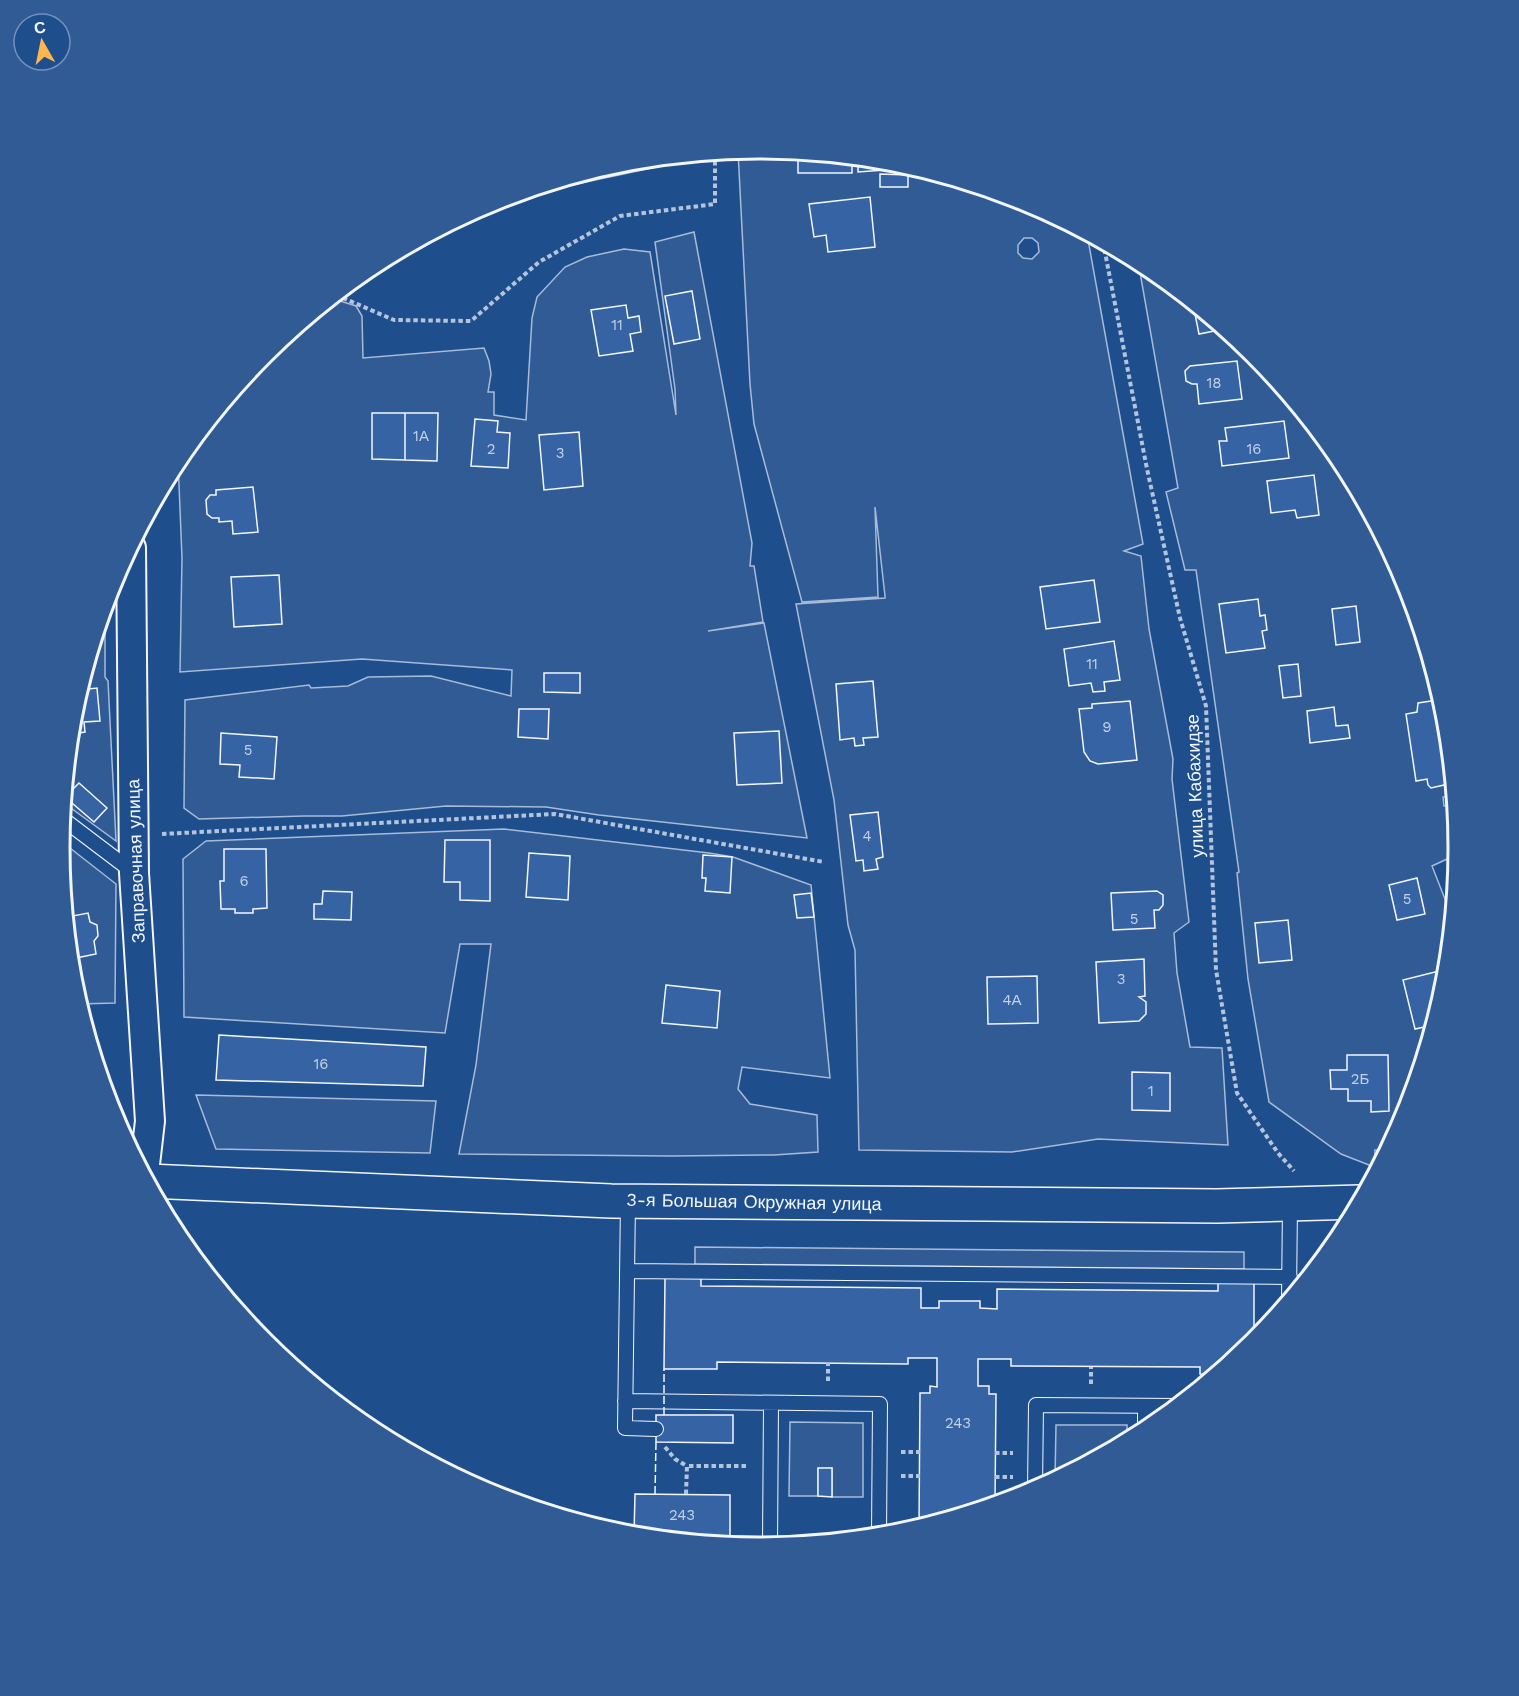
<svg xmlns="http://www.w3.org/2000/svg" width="1519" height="1696" font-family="'Work Sans',sans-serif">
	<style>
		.built { fill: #305b95; stroke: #a8bbd7; stroke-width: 1.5; fill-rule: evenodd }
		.building { fill: #3563a3; stroke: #f2f6ff; stroke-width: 1.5 }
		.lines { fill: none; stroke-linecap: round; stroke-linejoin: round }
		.lane-casing { stroke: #f2f6ff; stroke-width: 16 }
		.street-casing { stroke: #f2f6ff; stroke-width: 32 }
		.secondary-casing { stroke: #f2f6ff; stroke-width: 36 }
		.path { stroke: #b3c4dc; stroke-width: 4; stroke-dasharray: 4.5 3; stroke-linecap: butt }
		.lane { stroke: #1f4e8c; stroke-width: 14 }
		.street { stroke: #1f4e8c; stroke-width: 28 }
		.secondary { stroke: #1f4e8c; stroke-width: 33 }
		.fence { stroke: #f2f6ff; stroke-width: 1.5; stroke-dasharray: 8 3; stroke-linecap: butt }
		.labels { text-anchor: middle; stroke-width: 4.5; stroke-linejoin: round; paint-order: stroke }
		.number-label { font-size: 15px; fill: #c3d1e8 }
		.street-label { font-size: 18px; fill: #f2f6ff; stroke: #1f4e8c }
		.rim { fill: none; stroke: #f2f6ff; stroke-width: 3 }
	</style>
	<rect width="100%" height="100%" fill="#1f4e8c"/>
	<path class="built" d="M760,149L896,162L951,179L952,184L963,182L1028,202L1087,234L1143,544L1124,551L1141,556L1149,629L1173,759L1172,779L1189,922L1174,933L1177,973L1190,1047L1222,1048L1228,1145L1098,1139L1012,1152L859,1150L855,950L848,925L834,800L796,604L885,598V596L875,507L878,597L802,602L754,424L750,384L738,151ZM1024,238H1032L1038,243L1039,252L1032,259L1023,258L1018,253V245Z
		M704,154V157L576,184L575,177L623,162Z
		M694,232L752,543L750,566H754L763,622L708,631L764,623L807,838L599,815L546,807L446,806L342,816H304L199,819L184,808L185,700L309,685L311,688L348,686L368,677L431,676L511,696L512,670L362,659L180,672L182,558L178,460L265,353L331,299H334L356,306L362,316L363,358L484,348L489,361L491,374L488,392H494V415L526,420L532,318L537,297L565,267L587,257L624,249L650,252L676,415L675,389L655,242Z
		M1138,261L1148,267L1254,354L1341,460L1406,581L1446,712L1454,795L1443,797L1444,806L1455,805L1459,848L1458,854L1432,866L1452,917L1445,985L1406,1116L1387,1150H1375L1374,1167L1341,1154L1269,1102L1248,979L1237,873L1239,872L1196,570H1185L1166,492L1178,488Z
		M105,606V677L108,681L116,841L64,803L74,711Z
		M504,829L709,853L733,857L811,885L830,1078L742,1067L738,1089L750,1104L817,1115L818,1152L774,1155L671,1156L459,1154L476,1065L491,944H460L445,1033L184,1017L183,859L206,841Z
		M61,841L116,884L115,1003L79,1004L73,984Z
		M196,1095L436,1101L430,1153L216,1149Z
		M695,1247L1244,1252V1269L695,1264Z
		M790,1422L863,1423V1497H832V1468L818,1469V1496H789Z
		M1056,1425H1127V1441L1055,1479Z"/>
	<path class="building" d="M798,152L852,158V173H798Z
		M858,158L896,162L898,169L858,172Z
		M880,174L908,175V187H880Z
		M870,197L875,247L828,252L826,235L814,237L809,204Z
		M692,291L700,339L674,344L665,296Z
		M1193,304L1224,329L1199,334Z
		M626,305L628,318L639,316L641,332L630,334L633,351L599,356L591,310Z
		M274,346V359L261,360V367H253L265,353Z
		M1237,361L1242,399L1199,404L1197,384H1192L1186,381L1185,371L1190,366Z
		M372,413H405V460L372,459Z
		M405,413H438L437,461L405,460Z
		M475,419L498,421L497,432L510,433L508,468L471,466Z
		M1284,421L1289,458L1222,466L1219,441H1227L1225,428Z
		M579,432L583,486L544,490L539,435Z
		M1314,475L1319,515L1297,518L1295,510L1271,513L1267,481Z
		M253,487L258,532L233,534L232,521L219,522V518H212L207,514L206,500L210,495H216V490Z
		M279,575L282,624L234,627L231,577Z
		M1094,580L1100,622L1046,629L1040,587Z
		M1258,599L1260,616L1265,615L1267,630L1262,631L1265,648L1226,653L1219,604Z
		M1356,606L1360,642L1336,645L1332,609Z
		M1114,641L1120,680L1104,682L1105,691L1093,692L1091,683L1069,686L1064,649Z
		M1298,664L1301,696L1283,698L1279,666Z
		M544,673H580V693L544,692Z
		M873,681L878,737L863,738L864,745L855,746L854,738L840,740L836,684Z
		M97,688L100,721L84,722L85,732L71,734L74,711L80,690Z
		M1130,701L1137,760L1098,764L1090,761L1084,752L1079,709L1092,708V704Z
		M1431,701L1434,703L1435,709L1444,708L1446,712L1452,775L1445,776L1446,782L1444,785L1431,788L1428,785L1427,779L1416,781L1406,714L1417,712L1418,703Z
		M1334,707L1336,726L1348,725L1350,738L1310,743L1307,711Z
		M519,709H549L548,739L518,737Z
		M779,731L782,783L737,785L734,733Z
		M221,733L277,737L274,779L239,777L240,765L220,764Z
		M79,783L107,808L94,822L65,797Z
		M878,812L883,857L876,859L878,869L864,871L863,860L856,861L850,815Z
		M445,840H490V901L460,900V882H444Z
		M224,849H266L267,908L253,909V913H235V909H221L220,881H224Z
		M529,853L570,856L568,900L526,897Z
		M703,855L732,857L730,893L705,891L706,878H702Z
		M1417,878L1425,914L1397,920L1389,885Z
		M323,891L352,892L351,920L314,919V904H322Z
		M1157,891L1163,895V905L1159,910H1154L1155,928L1113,930L1111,893Z
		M811,893L814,917L797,918L794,895Z
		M88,913L90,922L97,925L98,936L94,941L96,954L71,959L67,917Z
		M1288,920L1292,960L1259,963L1255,923Z
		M1144,959L1145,996L1139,997L1146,1002V1014L1139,1021L1099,1023L1096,962Z
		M1447,969L1445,985L1433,1025L1415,1029L1403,980Z
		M1037,976L1038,1023L988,1024L987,977Z
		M666,985L720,991L717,1028L662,1023Z
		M219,1035L426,1047L423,1086L216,1080Z
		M1347,1055H1388L1389,1111L1371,1112V1101H1348V1089H1331L1330,1070H1347Z
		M1132,1072L1170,1073V1111L1132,1110Z
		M665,1278H701V1286L921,1288V1308H939V1301H980V1308L997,1309V1289L1218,1291V1283H1254V1343L1215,1375L1200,1374V1367L1011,1366V1359H978V1386H989V1394H996L995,1504L919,1527L920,1393H930V1386L937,1387V1358H908V1364L717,1362V1369H664Z
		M656,1415H733V1443L656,1442Z
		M818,1468H832V1497L818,1496Z
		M635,1494L730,1495V1545L634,1535Z"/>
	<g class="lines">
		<g class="lane-casing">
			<path id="lane" d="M63,819L133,872
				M628,1201L625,1428L656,1429
				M627,1271L1290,1277
				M1289,1300L1290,1204
				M625,1401L880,1404L879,1536
				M1145,1431V1406
				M1035,1490L1036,1405L1177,1406
				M770,1546L771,1403"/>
		</g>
		<g class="street-casing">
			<path id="street" d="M131,548L134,873L150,1121L144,1173"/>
		</g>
		<g class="secondary-casing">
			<path id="secondary" d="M148,1181L611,1201L1217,1206L1360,1202"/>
		</g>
		<path class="path" d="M1103,242L1147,469L1180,618L1206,706L1216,970L1237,1093L1278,1153L1294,1171
			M336,295L394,320L471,321L539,262L620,216L715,204V153
			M162,834L555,814L824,862
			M828,1381V1363
			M1091,1384V1367
			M665,1447L675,1459L687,1466
			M901,1452H920
			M995,1453H1013
			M901,1476H920
			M995,1477H1013
			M686,1494L687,1466H749"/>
		<use href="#lane" class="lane"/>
		<use href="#street" class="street"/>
		<use href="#secondary" class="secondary"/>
		<path class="fence" d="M664,1415V1369
			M655,1494L656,1442"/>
	</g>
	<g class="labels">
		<g class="number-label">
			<text x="617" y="330">11</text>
			<text x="1214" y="388">18</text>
			<text x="421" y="441">1А</text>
			<text x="491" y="454">2</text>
			<text x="1254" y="454">16</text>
			<text x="560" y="458">3</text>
			<text x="1092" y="669">11</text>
			<text x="1107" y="732">9</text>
			<text x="248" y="755">5</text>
			<text x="867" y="841">4</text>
			<text x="244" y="886">6</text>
			<text x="1407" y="904">5</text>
			<text x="1134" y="924">5</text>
			<text x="1121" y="984">3</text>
			<text x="1012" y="1005">4А</text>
			<text x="321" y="1069">16</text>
			<text x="1360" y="1084">2Б</text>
			<text x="1151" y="1096">1</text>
			<text x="958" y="1428">243</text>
			<text x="682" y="1520">243</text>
		</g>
		<g class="street-label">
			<text transform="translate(1195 786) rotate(-92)" y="6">улица Кабахидзе</text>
			<text transform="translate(136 861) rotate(-92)" y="6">Заправочная улица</text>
			<text transform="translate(754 1202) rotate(1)" y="6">3-я Большая Окружная улица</text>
		</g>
	</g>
	<path d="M0 0H1519V1696H0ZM70 848a689 689 0 1 1 1378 0a689 689 0 1 1-1378 0Z" fill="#305b95" fill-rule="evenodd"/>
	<path class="rim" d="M70 848a689 689 0 1 1 1378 0a689 689 0 1 1-1378 0Z"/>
	<g transform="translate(42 42) rotate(351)"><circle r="28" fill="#1f4e8c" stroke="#7391ba" stroke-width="1.5"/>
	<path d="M0-4.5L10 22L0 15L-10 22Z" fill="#ffb74d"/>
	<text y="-9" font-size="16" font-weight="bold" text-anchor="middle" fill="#f2f6ff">С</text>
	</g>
</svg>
